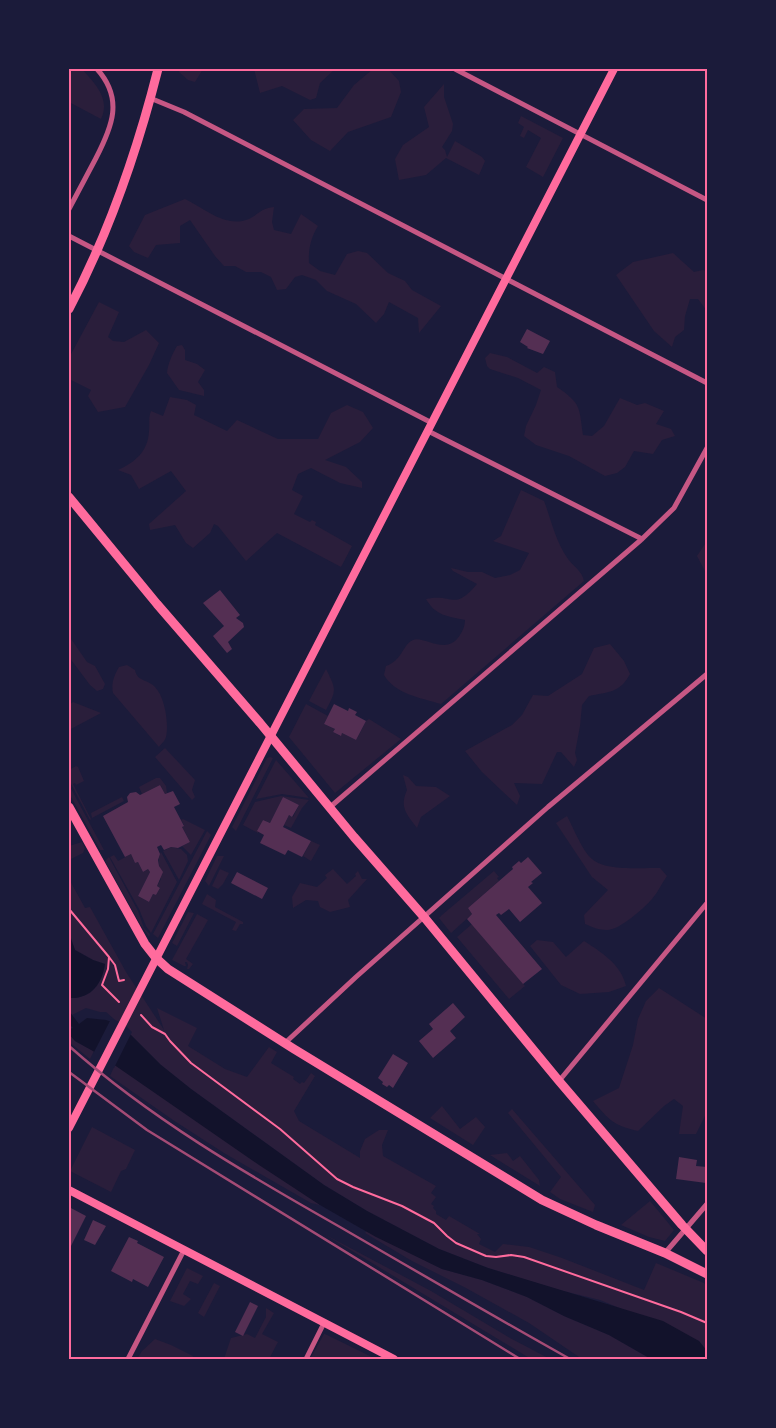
<svg xmlns="http://www.w3.org/2000/svg" width="776" height="1428" font-family="Helvetica,sans-serif">
	<style>
		.green { fill: #2a1e3b }
		.water { fill: #12122b }
		.pier { fill: #1b1b3a }
		.building { fill: #542f53 }
		.lines { fill: none; stroke-linecap: round; stroke-linejoin: round }
		.path { stroke: #ff6b9d; stroke-width: 2 }
		.minor { stroke: #c65784; stroke-width: 5 }
		.secondary { stroke: #ff6b9d; stroke-width: 8 }
		.primary { stroke: #ff6b9d; stroke-width: 9 }
		.rail { stroke: #a44b75; stroke-width: 2.5 }
		.neatline { fill: none; stroke: #ff6b9d; stroke-width: 2 }
	</style>
	<rect width="100%" height="100%" fill="#1b1b3a"/>
	<path class="green" d="M69,69H82C94,83 111,98 101,119L69,102Z
		M180,69H203L195,82L188,80L179,72Z
		M254,69H335L320,83L316,98L310,100L282,86L260,93Z
		M373,69H388L399,81L401,92L391,117L348,132L330,151L311,140L293,120L304,109L337,108L354,85Z
		M444,84V97L453,124L452,131L442,147L445,150L447,157L455,141L482,157L485,161L479,175L446,158L426,175L399,180L395,159L403,145L429,127L424,107Z
		M521,116L563,138L543,177L526,167L541,138L528,130L524,138L520,136L524,127L518,123Z
		M185,199C204,208 224,227 246,220C258,216 260,208 274,207L272,222L274,230L291,234L301,214L318,226C311,237 308,250 309,263L320,271L335,275L347,254L358,251L367,253L388,273L405,281L412,290L441,306L419,333L418,318L389,302L384,314L376,323L356,304L327,291L316,280L302,275L295,277L286,289L277,290L271,277L261,272H246L235,266H224L215,256L190,220L180,226V243L156,245L148,258L134,252L129,246L145,215Z
		M673,253L694,272L703,270L707,271V311L698,299H690L685,316L684,330L675,337L672,347L654,331L616,275L633,262Z
		M99,302L119,312L108,337L113,341L124,342L146,330L159,343L149,365L125,407L98,412L88,396L91,390L69,379V358Z
		M182,345L185,350V360L197,364L205,370L198,382L204,390V396L179,390L167,373C168,363 172,355 177,346Z
		M490,353L507,357L537,373L544,367L555,372L557,387C582,404 579,408 583,435L592,436L604,426L620,398L637,405L645,403L664,411L656,424L671,429L675,436L662,440L653,454L634,451L625,467L617,473L605,476L569,456L536,445L524,436L526,426L536,405L541,390L518,378L490,369L487,366L485,358Z
		M170,397L187,400L196,405L194,415L227,431L237,420L278,439H318L331,413L347,405L363,412L373,428L360,442L325,460L346,467L362,482V488L340,483L311,468L298,474L292,490L303,496L294,514L310,522L312,520L316,522L315,525L352,546L341,567L277,533L246,561L218,526L214,524L210,533L193,548L186,543L175,525L150,530L149,524L186,491L171,471L139,489L131,475L118,470C135,462 148,452 149,431C150,423 148,419 151,411L163,416Z
		M521,490L544,501C552,522 555,540 568,559C574,567 582,571 584,581L441,704C421,698 395,694 384,675L386,666C402,661 403,644 413,640C423,635 447,657 460,635C463,630 465,626 465,620C447,616 436,616 426,599C454,593 453,612 477,584L453,571L451,568L468,572H482L495,578L510,575L520,570L529,553L493,541L501,536Z
		M707,541V575L697,556Z
		M69,632V636L87,662L95,666L105,684L103,689L97,691L90,685L69,657Z
		M610,644L624,661L630,674C620,693 608,692 589,696L582,705L580,726L575,753L577,760L574,767L561,752H557L542,784L514,783L520,796L517,805L482,772L465,751L512,725L522,715L533,695L548,696L582,674L594,648Z
		M127,665L135,670C137,682 148,679 155,687C165,697 169,724 166,737C165,741 161,744 159,747L113,693C111,683 114,676 119,667Z
		M326,669C336,689 337,690 326,710L309,701Z
		M73,702L101,713L69,730V705Z
		M306,704L328,716L324,724L335,729L333,732L340,736L342,733L356,740L366,721L369,719L401,739L335,793L289,737Z
		M165,748L195,780L192,790L195,797L192,800L155,757Z
		M270,757L273,758L236,831L232,827L267,758Z
		M276,760L309,798L282,794L256,799Z
		M76,766L78,767L84,781L76,785L75,783L73,784L91,819L90,820L69,780V770Z
		M403,775L408,777L416,786L436,787L450,796L421,817L417,828C407,814 399,808 407,790Z
		M156,778H160L166,786L167,793L165,794L160,785L142,794L139,787Z
		M69,785L104,850H100L69,793Z
		M281,796L309,800L302,808L291,828L284,825L289,815L293,817L299,805L283,797L270,823L263,820L258,833L243,825L255,802Z
		M122,797L124,801L92,818L91,813Z
		M567,816C574,829 579,843 588,855C602,873 640,867 660,868L667,876C662,883 658,892 652,899C644,908 620,930 607,930C599,930 592,927 585,924L584,915L608,890L592,877L556,823Z
		M183,819L205,830L191,855L182,846L190,842L182,827L184,825L181,820Z
		M207,831L211,835L158,938L153,934Z
		M311,841L320,845L311,861L303,856Z
		M82,842L85,848L83,853L69,860V846Z
		M171,847L181,849L187,855L188,861L179,880L163,851Z
		M161,852L177,882L151,933L146,926L139,909L110,857L114,855L118,861L131,854L135,863L138,862L143,872L148,869L150,872L138,896L149,902L153,894L156,895L160,888L157,886L161,879L160,877C161,868 156,861 161,852Z
		M217,856H224L209,886L205,881Z
		M109,857L138,911L144,928L150,934L149,937L140,924L105,861Z
		M220,869L229,873L223,884L218,889L212,886Z
		M333,869L347,884L356,876L355,874L358,871L362,879H367L348,900L350,907L330,912L320,907L318,901L306,900L293,908L292,897L300,883L317,887L327,878L325,875Z
		M494,871L499,877L497,878L499,881L468,908L472,914L451,933L439,918L442,915Z
		M69,879L85,908L90,907L126,972L164,1030L157,1008L197,1028L188,1046L225,1069L247,1077L269,1047L277,1052L271,1063L294,1077L293,1079L300,1084L302,1082L304,1083L311,1073L315,1076L294,1111L299,1121L360,1158V1151L365,1139L379,1130H388L382,1145L383,1156L436,1186L431,1193L436,1197L431,1204L434,1206L433,1208L436,1211V1214L446,1220L449,1216L480,1234H477L481,1239L479,1244L495,1252L503,1244L529,1247L562,1258L644,1290L656,1263L704,1283L707,1287V1351L699,1341L600,1300L559,1290L488,1268L439,1249L367,1211L324,1185L191,1089L161,1065L121,1025L106,1012H100L86,1008L72,1015L69,1011V998C91,999 102,984 105,964L93,960L75,950L69,933Z
		M207,894L216,900L215,907L243,922V924H240L236,931L232,930L236,922L202,904Z
		M188,912L194,913L177,946L172,943Z
		M197,914L208,920L186,959L193,964L189,969H187L188,965L187,962H185L186,966H184L172,960Z
		M472,924L525,986L509,999L457,937Z
		M537,940L553,942L566,957L584,941C601,952 621,964 626,986L609,992L580,994L561,985L530,946Z
		M659,988L707,1019V1112L696,1134H679L683,1106L674,1099L664,1106L638,1131C613,1125 609,1120 593,1101L619,1088L633,1045L638,1019L646,1001Z
		M69,1034L75,1041L94,1051L90,1059L69,1042Z
		M115,1065L320,1205L311,1203L224,1153L173,1120L110,1076Z
		M442,1106L460,1129L476,1117L485,1127L473,1145L430,1118Z
		M512,1109L595,1205L593,1212L560,1199L550,1192L561,1177L508,1113Z
		M92,1127L135,1150L126,1169L121,1171L111,1192L70,1171Z
		M507,1153L513,1161L520,1156L539,1180L540,1186L490,1155Z
		M650,1201L674,1230L665,1241L649,1237L621,1225Z
		M367,1231L442,1269L482,1280L527,1297L564,1316L609,1335L651,1359H582L529,1323L466,1288L412,1261L365,1233Z
		M324,1234L431,1291L510,1338L550,1359H531Z
		M187,1268L203,1276L198,1284L190,1281L183,1294L191,1299L184,1306L170,1301Z
		M214,1283L220,1286L204,1317L198,1313Z
		M266,1308L274,1313L262,1334L278,1342L269,1359H224L231,1338L247,1334L255,1338L266,1317Z
		M324,1334H325L376,1359H310Z
		M155,1339L171,1345L193,1356L192,1359H137L142,1351Z"/>
	<path class="water" d="M69,933L75,950L93,960L105,964C102,984 91,999 69,998Z
		M69,1011L79,1024L87,1018L106,1020L121,1025L161,1065L191,1089L324,1185L367,1211L439,1249L488,1268L663,1321L699,1341L707,1351V1359H651L609,1335L564,1316L527,1297L482,1280L442,1269L376,1237L320,1205L259,1165L100,1055L75,1041L69,1034V1028L70,1029L73,1028L69,1024L71,1025L69,1022Z"/>
	<path class="pier" d="M111,1019L123,1023L132,1032L114,1068L93,1054Z"/>
	<path class="building" d="M527,329L550,341L543,354L527,348L528,347L520,342Z
		M220,590L240,615L236,618L243,623L244,627L228,642L232,649L227,653L213,636L224,626L203,603Z
		M334,704L348,711L349,708L357,712L355,715L366,721L356,740L342,733L341,736L333,732L335,729L324,724Z
		M160,785L165,794L173,791L180,804L174,807L184,826L182,827L190,842L178,848L171,847L164,850L161,845L157,847L160,854L158,860L159,866L163,872L157,886L160,888L156,895L153,894L149,902L138,896L150,872L148,869L143,872L138,862L135,863L131,854L125,857L103,816L128,802L127,797L130,793L136,792L140,795Z
		M283,797L299,805L292,817L289,815L283,827L311,841L302,857L288,850L285,855L260,843L264,835L257,831L263,820L270,823Z
		M528,857L542,873L531,882L533,883L528,887L542,903L520,922L509,909L501,915L499,913L496,915L542,969L523,984L467,919L472,914L468,908L513,869L512,867L519,861L521,863Z
		M237,872L268,888L262,899L231,883Z
		M453,1003L465,1017L450,1031L456,1038L433,1058L419,1041L433,1029L429,1024Z
		M393,1054L408,1063L393,1088L389,1085L387,1087L382,1084L383,1082L378,1078Z
		M679,1157L697,1160L696,1166L707,1167L706,1183L676,1179Z
		M69,1207L86,1216L69,1250Z
		M93,1220L106,1226L95,1245L84,1240Z
		M129,1237L138,1241L137,1243L164,1257L148,1287L133,1279L132,1282L111,1271Z
		M250,1302L258,1306L243,1336L235,1332Z"/>
	<g class="lines">
		<path class="path" d="M69,909L109,957
			M119,1002L102,985L108,969L109,957L115,965L119,981L124,980
			M141,1015L152,1027L165,1034L170,1041L191,1063L280,1129L337,1179L353,1187L402,1206L434,1223L447,1236L456,1243L486,1256L496,1257L511,1255L524,1257L681,1312L707,1323"/>
		<path class="minor" d="M455,69L707,200
			M150,98L184,112L707,383
			M69,209C78,192 87,175 96,158C112,127 124,99 97,69
			M69,236L432,423
			M428,431L642,539
			M329,808L642,539L674,508L707,448
			M285,1043L356,977L548,807L707,674
			M559,1081L707,903
			M665,1253L707,1204
			M128,1359L184,1250
			M306,1359L324,1323"/>
		<path class="secondary" d="M69,1128L614,69
			M69,1190L394,1359"/>
		<path class="primary" d="M69,309C109,233 137,152 158,69
			M69,497L157,604L260,723L354,837L424,917L559,1081L682,1225L707,1251
			M69,807L145,944L156,958L168,969L294,1049L542,1200L596,1225L665,1253L707,1274"/>
		<path class="rail" d="M69,1046C151,1119 245,1173 340,1227C416,1271 493,1316 570,1359
			M69,1072L147,1130L520,1359"/>
	</g>
	<rect width="776" height="1428" fill="none" stroke="#1b1b3a" stroke-width="140"/>
	<rect x="70" y="70" width="636" height="1288" class="neatline"/>
</svg>
